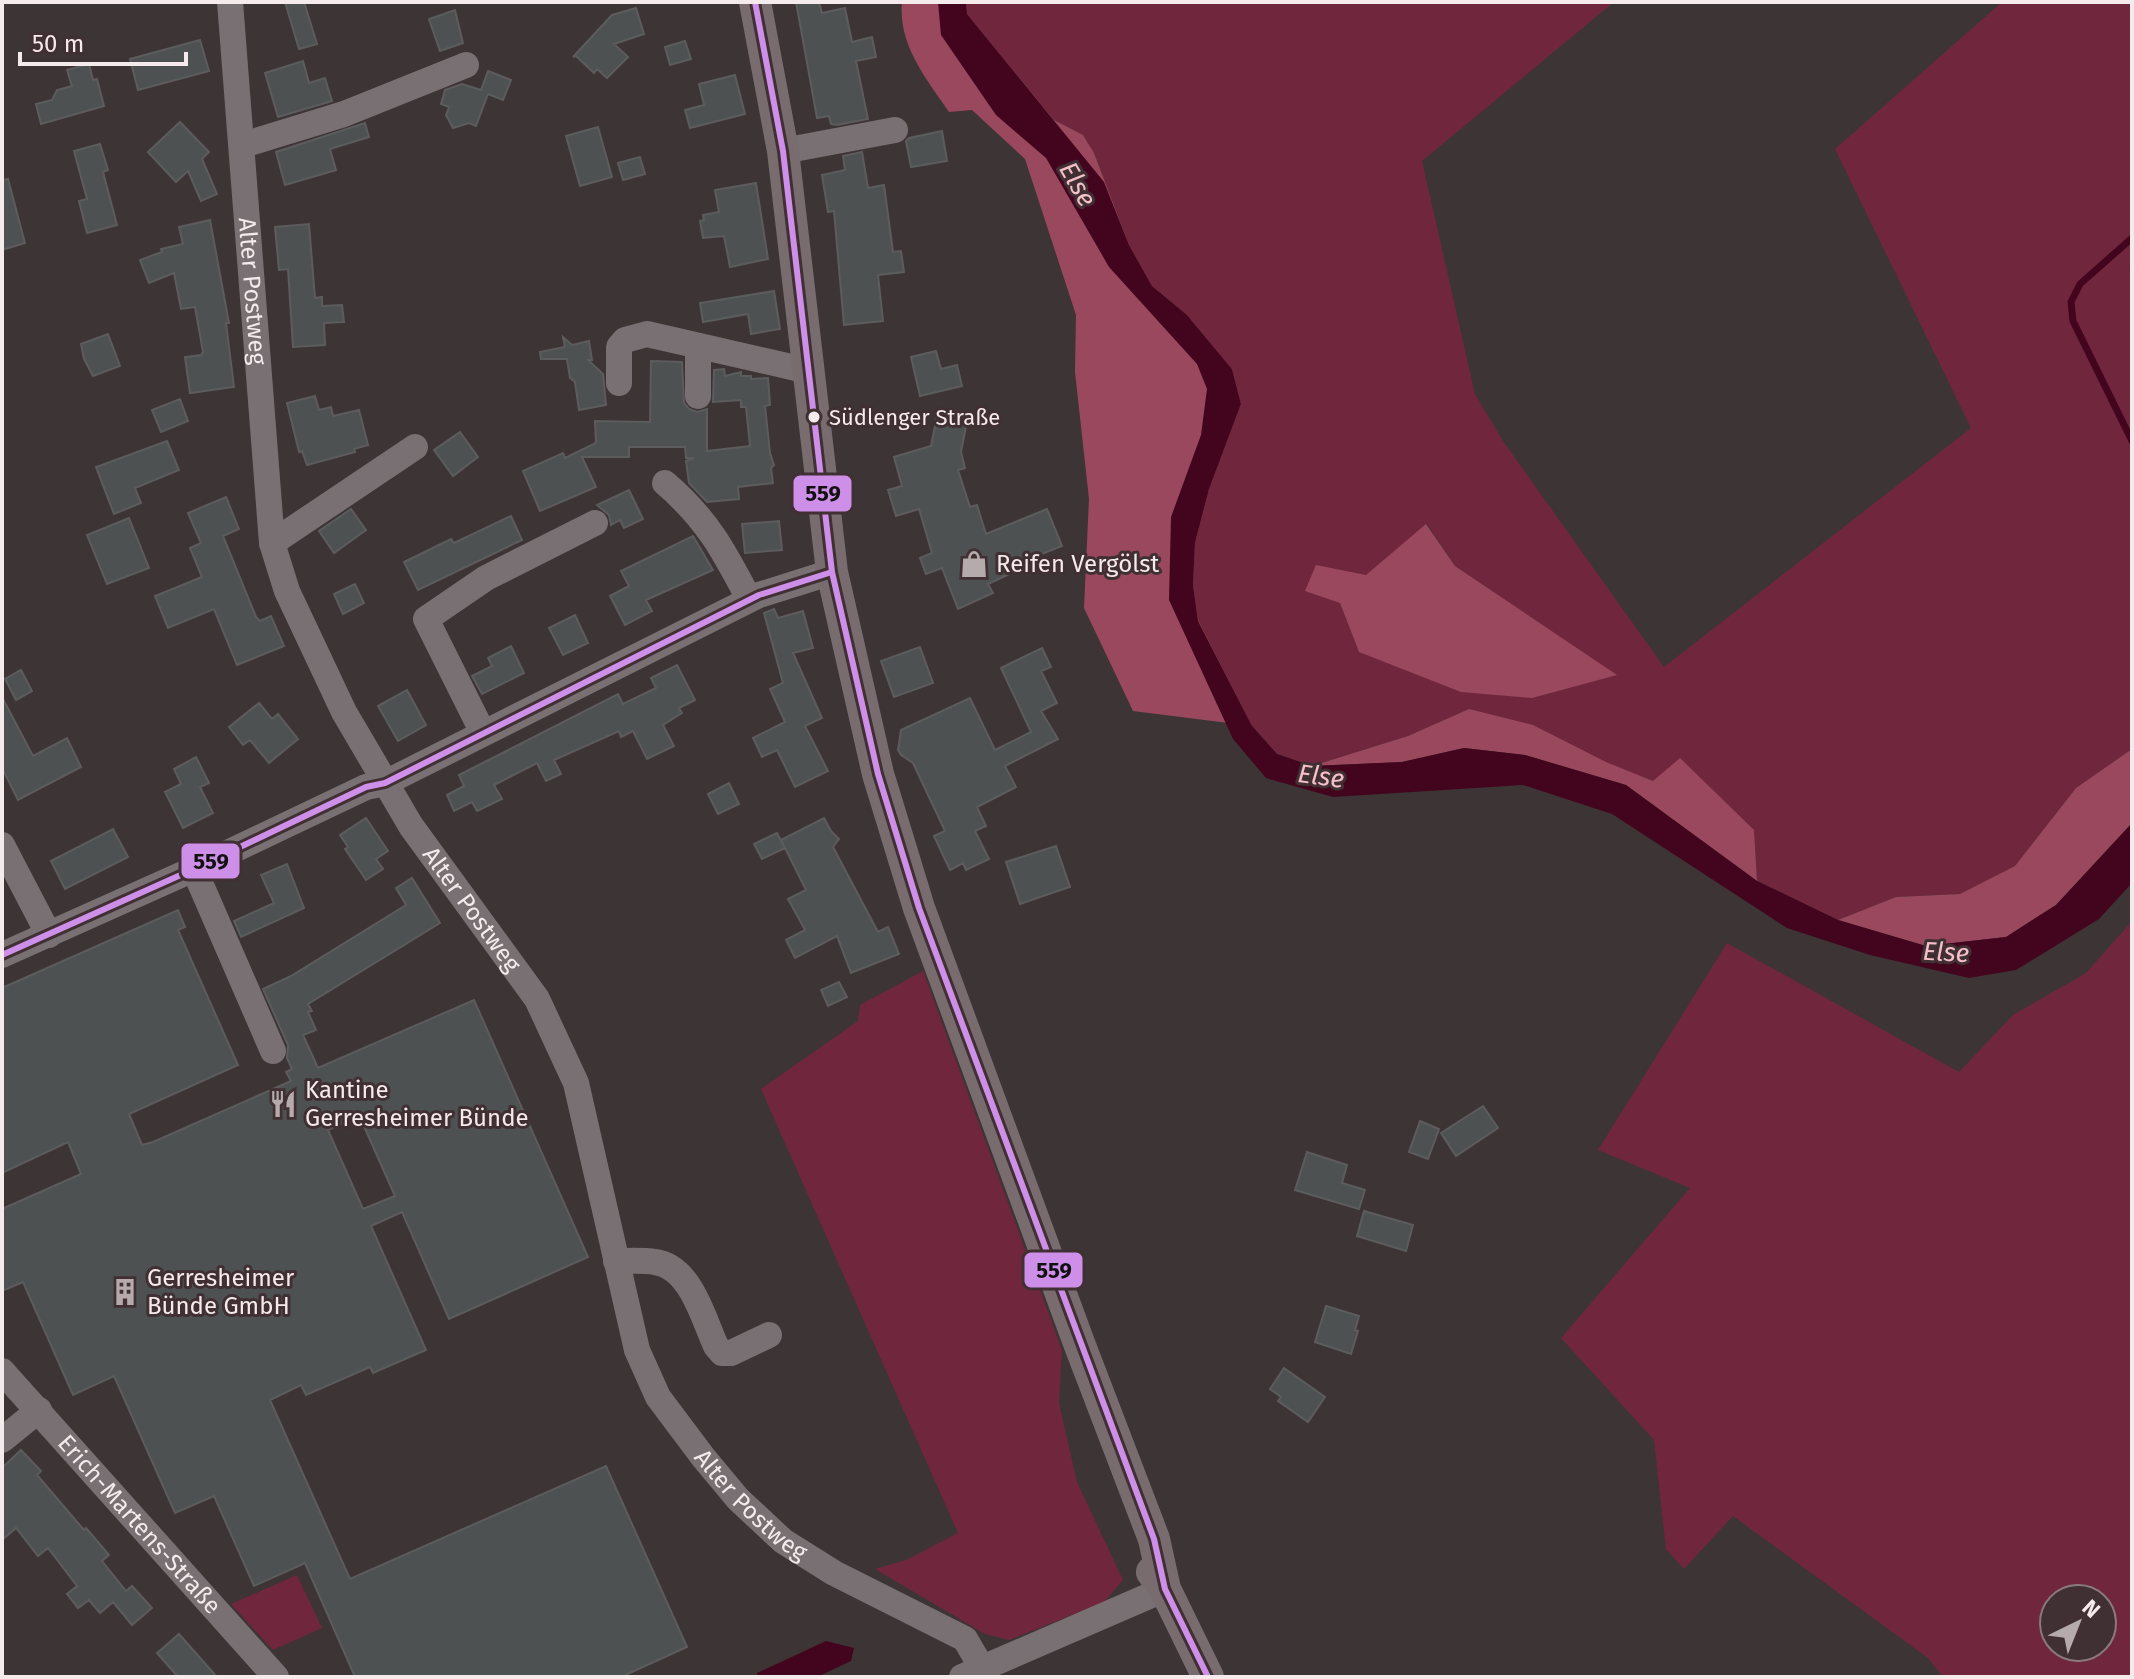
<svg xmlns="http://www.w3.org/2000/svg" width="2134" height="1679" font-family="'Fira Sans',sans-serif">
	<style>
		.green { fill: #70273d; fill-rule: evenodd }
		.forest { fill: #9a485d }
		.water { fill: #43051d }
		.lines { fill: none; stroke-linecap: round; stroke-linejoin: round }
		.stream { stroke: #43051d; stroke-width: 7 }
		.building { fill: #4e5152; stroke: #5c5c5d; stroke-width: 2; fill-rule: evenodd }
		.minor { stroke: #787072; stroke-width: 26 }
		.major { stroke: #786c6f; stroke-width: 32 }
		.bus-1-casing { stroke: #413033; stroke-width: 12 }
		.bus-1 { stroke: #ce8fe9; stroke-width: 6 }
		.bus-dot { fill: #f5eaec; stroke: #413033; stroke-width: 3 }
		.labels { text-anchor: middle; stroke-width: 6; stroke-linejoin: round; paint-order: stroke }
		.bus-label { font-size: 22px; fill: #f5eaec; stroke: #413033; text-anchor: start }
		.street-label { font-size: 24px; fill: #f5eaec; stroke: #413033 }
		.poi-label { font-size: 24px; fill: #f5eaec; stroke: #413033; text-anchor: start }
		.water-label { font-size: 26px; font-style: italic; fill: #f5c0ca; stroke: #413033 }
		.line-badge { stroke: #413033; stroke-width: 3 }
		.pale-badge-label { font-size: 22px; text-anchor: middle; font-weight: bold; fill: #111 }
	</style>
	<rect width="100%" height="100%" fill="#3d3436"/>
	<path class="green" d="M966,2H1614L1422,161L1475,394L1503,441L1664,667L1971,428L1835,149L2002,2H2132V262L2129,267H2132V749L2076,788L2015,866L1960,894L1896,897L1838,920L1757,881L1754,830L1653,781L1469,709L1408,736L1312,766L1277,754L1252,726L1198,620L1193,585L1195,543L1209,489L1241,404L1187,315L1152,286L1129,245L1094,153L1083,135L1054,120L967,14ZM1427,524L1455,566L1616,675L1359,652L1340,603Z
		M2132,921V1677H1943L1928,1658L1733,1516L1684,1569L1666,1549L1654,1440L1561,1338L1690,1188L1598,1150L1727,943L1959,1072L2013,1015L2086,973ZM2102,1599V1647H2054V1599Z
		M923,971L1062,1350L1059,1403L1077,1482L1123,1580L1104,1602L1009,1640L985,1634L875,1569L906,1560L958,1533L761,1089L858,1021L860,1005Z
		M297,1575L322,1628L273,1650L231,1604Z"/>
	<path class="forest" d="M902,2H966L967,14L1054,120L1083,135L1094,153L1129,245L1152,286L1187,315L1232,369L1241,404L1209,489L1195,543L1193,585L1198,620L1252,726L1133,711L1084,608L1089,499L1075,372L1076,315L1025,159L972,110L949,112C926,78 898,45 902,2Z
		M1426,524L1455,566L1617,675L1532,698L1461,692L1359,652L1340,603L1305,591L1316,565L1366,575Z
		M1469,709L1533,725L1606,762L1653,781L1680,758L1754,830L1757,881L1626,785L1525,755L1464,748L1402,762L1312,766L1408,736Z
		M2132,749V823L2056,905L2006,937L1926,946L1838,920L1896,897L1960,894L2015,866L2076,788Z"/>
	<path class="water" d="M938,2H966L967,14L1104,182L1129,245L1152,286L1187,315L1232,369L1241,404L1209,489L1195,543L1193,585L1198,621L1252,726L1277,754L1312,766L1402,762L1464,748L1525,755L1626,785L1757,881L1838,920L1926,946L2006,937L2056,905L2132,823V883L2099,919L2016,970L1969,978L1870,955L1787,928L1612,814L1523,785L1333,797L1266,778L1233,739L1169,600L1171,517L1201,435L1207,389L1197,364L1109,267L1046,158L996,115L941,35Z
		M826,1641L854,1648L851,1661L817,1677H758L757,1673Z"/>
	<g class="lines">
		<path class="stream" d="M2132,238L2080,284L2071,302L2073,321L2132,441"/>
	</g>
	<path class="building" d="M285,2H304L317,44L299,49Z
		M796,2H819L822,13L845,8L852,42L872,37L876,57L856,61L868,119L837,125L831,124L829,116L817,118Z
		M636,8L644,34L614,44L628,57L607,78L597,69L594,73L576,56L573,57L612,15Z
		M455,10L463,43L440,51L429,19Z
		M200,40L209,71L138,90L130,59Z
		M685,41L691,59L670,65L665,47Z
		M303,61L309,83L325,78L332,101L278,117L265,73Z
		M89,64L93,80L97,79L104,106L41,124L36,104L52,100L57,90L72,86L67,70Z
		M488,71L511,80L503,100L488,94L476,126L469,123L453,128L446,115L449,107L441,104L445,90L462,84L481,90Z
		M735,75L745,114L690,128L685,110L704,105L699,84Z
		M180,122L209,152L202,159L217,194L201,201L188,171L176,182L148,152Z
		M365,123L369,137L330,149L336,170L285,185L276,152Z
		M598,127L612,177L580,186L566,136Z
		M942,131L947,161L911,167L906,141L909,138Z
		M100,144L108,170L103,172L117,225L87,233L79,201L87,199L74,151Z
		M862,152L868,188L884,185L893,252L901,251L904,272L878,275L883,321L844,325L834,211L828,212L822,175L845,170L843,156Z
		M640,157L645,174L623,180L618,163Z
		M8,179L25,243L2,250V180Z
		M756,183L768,259L730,267L724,236L703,238L700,221L704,220L703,215L719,212L715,190Z
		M210,220L229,323H226L234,387L190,393L185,357L201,355L203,352L195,307L181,309L174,273L149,283L140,260L162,252L161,249L183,244L179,227Z
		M309,224L315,298L322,297V306L342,305L344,322L324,323L325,345L293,347L288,269L279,270L275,227Z
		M774,291L780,329L751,334L748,314L703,322L700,303Z
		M108,334L120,366L93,376L84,359L81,344Z
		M563,337L572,345L589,341L592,360H588L603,374L606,405L579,410L575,382L570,378L567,359H541L540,352L565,347Z
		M936,351L941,369L957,365L962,386L920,396L911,357Z
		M651,361L682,362L684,403L689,409L697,412L707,409V451L750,446L746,407H741V400L713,402L714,370L724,369L725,376L741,372V376H751V379L768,378L770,405L765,406L770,453L774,465L771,468L773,483L738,487L739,499L707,502L689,483L686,461L694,458H686L685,447H629V457H582L596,487L540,511L523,471L563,453L565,458L596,443L595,421L650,422Z
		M315,396L319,410L331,407L333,416L359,410L368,445L354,449L355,452L307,465L302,451L299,452L287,403Z
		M180,399L188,421L161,432L152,410Z
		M938,411L968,416L961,452L965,468L958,470L970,507L977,505L986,534L1047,509L1062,546L1024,561L1026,566L988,584L993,593L958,609L942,568L926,574L920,558L932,553L919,509L896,516L888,490L902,486L894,457L931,446Z
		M460,432L478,457L453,476L434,450Z
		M167,441L179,470L135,488L141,503L114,514L96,467Z
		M629,490L643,519L624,528L620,520L611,525L609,515L597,505Z
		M226,497L239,529L223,536L256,617L260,621L271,616L284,646L237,665L214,609L168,628L155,596L202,577L190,548L201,543L188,513Z
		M351,509L366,530L334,553L319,531Z
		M511,516L522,540L418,590L404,562L451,539L454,543Z
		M129,518L149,568L107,584L87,535Z
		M779,521L782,550L745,553L742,524Z
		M693,536L713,570L646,600L652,611L625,625L610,596L629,586L621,571Z
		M355,584L364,603L343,614L334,594Z
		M774,609L778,618L803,611L813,648L793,653L822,718L805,726L828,771L795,787L777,750L762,757L753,738L785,722L770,689L783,683L764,613Z
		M575,615L588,643L563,655L549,628Z
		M511,646L524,673L482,694L472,676L492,666L488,658Z
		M920,647L933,683L894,697L881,661Z
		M1042,648L1051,667L1041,671L1057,703L1041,711L1058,739L1005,766L1016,787L977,807L986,826L975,831L989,859L966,870L963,863L950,870L934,836L945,831L913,763L901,755L898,750L901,730L970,698L995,750L1031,732L1001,668Z
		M677,665L695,700L679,708L682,713L663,725L674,746L647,759L633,731L621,737L619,731L554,760L561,774L546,781L537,763L494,785L502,799L477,811L472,802L454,811L447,795L464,786L459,775L618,694L623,704L656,688L651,678Z
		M21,670L32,691L16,700L5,679Z
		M407,690L426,725L398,741L378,706Z
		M2,697L33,756L67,738L81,767L18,800L2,768Z
		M259,703L272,719L278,714L298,739L269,763L250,740L243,745L229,727Z
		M196,757L209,783L200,787L213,813L183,828L165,792L181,784L174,769Z
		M729,783L739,804L718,814L708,794Z
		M366,818L388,851L376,859L383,869L366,880L345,849L348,847L340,835Z
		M824,818L831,831L839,839L833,847L878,932L888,927L899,954L851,973L837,936L795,958L786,940L805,930L788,899L806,890L781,840Z
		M113,829L128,857L65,889L51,861Z
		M777,833L785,848L762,859L754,844Z
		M1056,846L1070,887L1020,904L1006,862Z
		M287,864L304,908L241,937L234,921L274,903L261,875Z
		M412,878L440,923L308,1004L312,1011L308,1012L316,1030L303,1035L318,1068L474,1000L588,1257L449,1319L402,1212L371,1226L426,1350L373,1373L370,1367L306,1395L301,1385L270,1400L350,1579L606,1466L687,1647L621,1677H355L305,1563L254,1586L214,1496L175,1513L114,1376L73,1395L23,1282L2,1291V1209L81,1174L68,1142L2,1173V988L178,910L185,927L178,930L238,1065L129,1114L142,1145L153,1142L291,1081L286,1072L292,1069L287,1058L288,1045L263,989L291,976L406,905L396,888ZM359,1115L395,1196L363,1209L328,1130Z
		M839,982L847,997L828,1006L821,990Z
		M1483,1106L1498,1128L1456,1156L1441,1133Z
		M1420,1121L1439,1129L1428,1159L1409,1152Z
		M1307,1152L1347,1165L1342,1183L1365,1190L1359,1209L1295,1190Z
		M1364,1211L1413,1225L1406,1251L1357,1236Z
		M1326,1306L1359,1316L1355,1330L1358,1331L1351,1354L1315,1342Z
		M1284,1368L1325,1397L1308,1422L1278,1401L1281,1397L1270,1389Z
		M21,1450L41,1471L37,1475L84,1530L86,1528L109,1555L102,1561L126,1591L132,1586L152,1608L132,1625L113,1602L100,1613L89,1600L78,1608L67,1594L77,1586L48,1548L38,1556L16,1528L2,1540V1468Z
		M179,1634L217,1677H178L157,1653Z"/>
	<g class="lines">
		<g class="minor">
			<path id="s1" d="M230,2L272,543L287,591L344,712L411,826L537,999L576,1083L637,1350L658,1397L703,1457L738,1499L783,1541L834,1573L965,1639L982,1668"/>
			<path d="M243,145L344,114L466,65"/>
			<path d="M783,151L895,130"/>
			<path d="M698,346V396"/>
			<path d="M619,383V347L625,340L647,334L809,371"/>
			<path d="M665,483C707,519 724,551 749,599"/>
			<path d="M272,543L415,447"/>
			<path d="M483,733L426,619L486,578L595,523"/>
			<path d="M2,845L49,935"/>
			<path d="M194,869L273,1051"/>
			<path d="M2,955L194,869L366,787L385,783L759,595L832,572"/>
			<path d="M616,1261C629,1261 643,1260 655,1262C691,1267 703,1318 716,1346L722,1353H731L769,1335"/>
			<path id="s2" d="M2,1371L276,1677"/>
			<path d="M2,1440L39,1410"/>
			<path d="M962,1677L1165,1589"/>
		</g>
		<path class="major" d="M755,2L783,151L832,572L878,774L919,908L1079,1343L1154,1539L1165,1589
			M1152,1572L1165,1589L1208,1677"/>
		<g class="bus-1-casing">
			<path id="bus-1" d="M755,2L783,151L832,572L878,774L919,908L1154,1539L1165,1589L1208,1677
				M2,955L194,869L366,787L385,783L759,595L832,572"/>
		</g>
		<use href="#bus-1" class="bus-1"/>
	</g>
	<defs>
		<g id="shop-bare" transform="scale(2.16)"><path d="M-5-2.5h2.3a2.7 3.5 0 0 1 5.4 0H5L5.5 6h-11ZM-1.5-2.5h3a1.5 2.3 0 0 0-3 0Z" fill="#b5aaac" stroke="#413033" stroke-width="2.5" paint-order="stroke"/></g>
		<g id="restaurant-bare" transform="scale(2.16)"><path d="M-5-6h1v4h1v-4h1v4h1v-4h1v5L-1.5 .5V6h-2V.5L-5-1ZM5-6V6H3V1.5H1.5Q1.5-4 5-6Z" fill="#b5aaac" stroke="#413033" stroke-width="2.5" paint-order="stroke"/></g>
		<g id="building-bare" transform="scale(2.16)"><path d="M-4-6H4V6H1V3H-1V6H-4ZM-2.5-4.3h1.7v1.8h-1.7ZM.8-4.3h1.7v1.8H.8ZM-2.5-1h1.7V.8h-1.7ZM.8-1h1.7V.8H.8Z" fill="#b5aaac" stroke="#413033" stroke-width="2.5" paint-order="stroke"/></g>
	</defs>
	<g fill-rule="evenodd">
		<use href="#shop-bare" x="974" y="564"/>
		<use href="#restaurant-bare" x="283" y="1104"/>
		<use href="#building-bare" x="125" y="1292"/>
	</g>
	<circle class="bus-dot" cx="814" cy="417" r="7"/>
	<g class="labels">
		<g class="bus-label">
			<text x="829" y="425">Südlenger Straße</text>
		</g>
		<g class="street-label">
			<text dy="8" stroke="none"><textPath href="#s1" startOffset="290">Alter Postweg</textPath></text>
			<text dy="8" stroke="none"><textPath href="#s1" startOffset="962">Alter Postweg</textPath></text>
			<text dy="8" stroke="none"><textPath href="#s1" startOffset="1634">Alter Postweg</textPath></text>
			<text dy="8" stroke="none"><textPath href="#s2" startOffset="206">Erich-Martens-Straße</textPath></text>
		</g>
		<g class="poi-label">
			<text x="996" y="572">Reifen Vergölst</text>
			<text x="305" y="1098">Kantine<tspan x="305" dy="28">Gerresheimer Bünde</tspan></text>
			<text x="147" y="1286">Gerresheimer<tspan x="147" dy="28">Bünde GmbH</tspan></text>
		</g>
		<g class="water-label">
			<text transform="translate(1078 184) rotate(60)" y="9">Else</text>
			<text transform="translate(1321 776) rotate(8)" y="9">Else</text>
			<text transform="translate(1946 952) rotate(3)" y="9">Else</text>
		</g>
	</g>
	<g class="line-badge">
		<rect x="792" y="474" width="61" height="39" rx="8" fill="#ce8fe9"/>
		<rect x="180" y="842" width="61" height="38" rx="8" fill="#ce8fe9"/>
		<rect x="1023" y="1251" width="61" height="38" rx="8" fill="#ce8fe9"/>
	</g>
	<g class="pale-badge-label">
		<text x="823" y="501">559</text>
		<text x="211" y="869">559</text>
		<text x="1054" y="1278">559</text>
	</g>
	<rect width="2134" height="1679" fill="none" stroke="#f5eaec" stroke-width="8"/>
	<g transform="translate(2078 1623) rotate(43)"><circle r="38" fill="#413033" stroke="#897a7d" stroke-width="2"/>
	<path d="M0-6L14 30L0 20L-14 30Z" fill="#b5aaac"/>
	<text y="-12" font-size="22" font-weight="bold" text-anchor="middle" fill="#f5eaec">N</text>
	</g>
	<path d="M20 52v12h166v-12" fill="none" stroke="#f5eaec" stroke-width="4"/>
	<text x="32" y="52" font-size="24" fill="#f5eaec" stroke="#413033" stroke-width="6" paint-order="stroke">50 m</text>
</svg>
